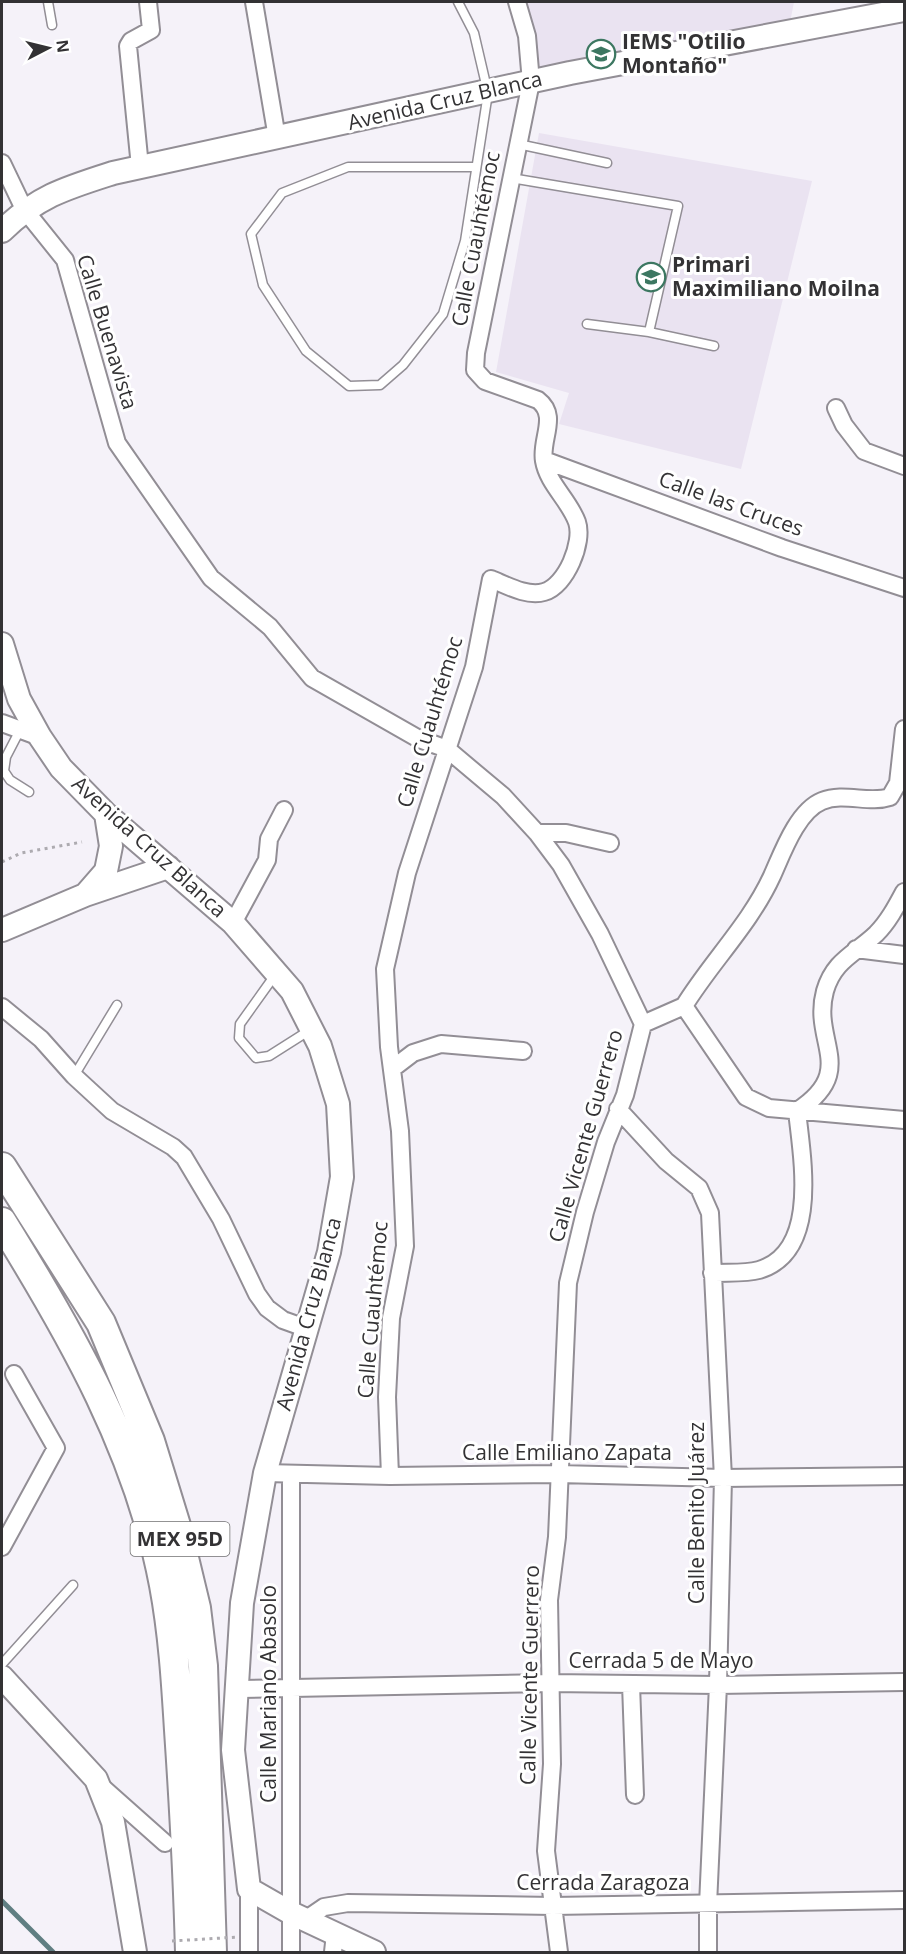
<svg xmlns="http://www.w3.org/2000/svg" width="906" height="1954" font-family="'Open Sans',sans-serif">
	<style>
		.built { fill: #eae3f1 }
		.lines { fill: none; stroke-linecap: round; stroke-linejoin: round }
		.stream { stroke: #607e82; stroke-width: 5 }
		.service-casing { stroke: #928e95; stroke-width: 11 }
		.minor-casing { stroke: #928e95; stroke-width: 20 }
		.secondary-casing { stroke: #928e95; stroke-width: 26 }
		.motorway-casing { stroke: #928e95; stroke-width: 32 }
		.path { stroke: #adabb0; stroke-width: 3; stroke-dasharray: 3 4.5; stroke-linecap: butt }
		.service { stroke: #fff; stroke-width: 8 }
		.minor { stroke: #fff; stroke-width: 16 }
		.secondary { stroke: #fff; stroke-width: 22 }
		.motorway { stroke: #fff; stroke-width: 28 }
		.path-bridge { stroke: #adabb0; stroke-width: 3; stroke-dasharray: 3 4.5; stroke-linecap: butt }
		.labels { text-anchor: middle; stroke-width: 6; stroke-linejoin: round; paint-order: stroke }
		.shield { fill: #fff; stroke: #707071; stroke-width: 1.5 }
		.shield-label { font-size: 20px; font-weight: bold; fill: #333234 }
		.poi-label { font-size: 21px; font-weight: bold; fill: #333234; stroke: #fff; text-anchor: start }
		.street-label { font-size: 21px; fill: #333234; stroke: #fff }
	</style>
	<rect width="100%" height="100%" fill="#f5f2f9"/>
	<path class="built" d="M517,2H794L788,33L531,82Z
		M539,133L812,181L741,469L559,424L569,393L496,372Z"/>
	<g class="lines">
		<path class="stream" d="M2,1901L53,1952"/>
		<g class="service-casing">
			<path id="service" d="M48,2L52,25
				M458,2L474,33L488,93L465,241L443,314L403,365L380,385L349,386L306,351L263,285L251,234L282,193L348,167H476
				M518,144L607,163
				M511,178L678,206L649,332L714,346
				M587,324L649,332
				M20,730L6,757L4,771L10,780L29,792
				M275,975L240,1024L239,1038L256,1058L269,1056L310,1030
				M74,1076L117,1005
				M2,1664L73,1585"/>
		</g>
		<g class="minor-casing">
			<path id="minor" d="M254,2L277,138
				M2,163L24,209L65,260L117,443L211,578L270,627L312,678L419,739L447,749L503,796L537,833L561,865L600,934L643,1024L625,1095L606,1142L585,1212L568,1283L557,1537L549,1600L552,1764L546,1851L559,1952
				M140,167L128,46L131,41L151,30L148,2
				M836,408L844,425L864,451L904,466
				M544,460L782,548L904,588
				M2,723L40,737
				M537,833H566L610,843
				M233,923L267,860L269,839L284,810
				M856,949L904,955
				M684,1006C711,962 750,924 772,876C782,854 797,811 822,801C844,792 869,804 890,797L898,783L904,729
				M2,1007L41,1039L74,1076L112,1111L173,1147L184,1157L221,1219L257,1294L267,1308L283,1320L308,1329
				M643,1024L684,1006L746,1097L769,1108L904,1120
				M392,1069L413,1053L441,1044L523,1051
				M618,1109L666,1161L699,1188L710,1213L723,1478L718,1685L708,1905V1952
				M797,1111C859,1070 811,1042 825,991C834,960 855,954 876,934C888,922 896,907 904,892
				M712,1273C727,1272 745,1274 759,1270C820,1252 802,1158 797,1111
				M265,1473L390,1476L558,1474L723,1478L904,1476
				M291,1475V1952
				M390,1476L387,1397L391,1318L405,1246L400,1131L389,1047L385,969L407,873L474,667L491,579C506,585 527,597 544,592C566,586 584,542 577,522C569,500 548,484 544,461C540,439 559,416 538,400L485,381L475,370L476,353L531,82L527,36L517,2
				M2,1547L56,1448L14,1374
				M631,1684L635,1795
				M238,1689L550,1683L718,1685L904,1682
				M102,1787L165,1843
				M249,1889V1952
				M305,1920L324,1907L348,1903L553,1906L904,1900
				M333,1952L335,1934"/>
		</g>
		<g class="secondary-casing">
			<path id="secondary" d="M2,231C38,196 66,188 113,173L570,73L904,10
				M2,644L19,699L40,737L61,768L106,814L233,923L292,991L320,1046L338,1104L342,1177L329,1252L265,1473L242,1603L233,1750L249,1889L291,1913L374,1952
				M86,894L106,871L111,846L106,814
				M2,930L85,895L168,867
				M2,1677L96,1779L113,1822L135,1952"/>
		</g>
		<g class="motorway-casing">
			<path id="motorway" d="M2,1167L101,1323L150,1441L177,1529L196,1608L203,1666L212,1952
				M2,1222C72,1335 139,1452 164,1585C173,1633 176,1681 179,1730C184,1804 188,1878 190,1952"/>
		</g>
		<path class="path" d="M2,862L21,853L82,842"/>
		<use href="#service" class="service"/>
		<use href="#minor" class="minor"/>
		<use href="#secondary" class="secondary"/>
		<use href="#motorway" class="motorway"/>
		<path class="path-bridge" d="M172,1941L239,1937"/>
	</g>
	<defs>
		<g id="school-ring" transform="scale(1.5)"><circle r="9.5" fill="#fff" stroke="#3c7761" stroke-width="1.5"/><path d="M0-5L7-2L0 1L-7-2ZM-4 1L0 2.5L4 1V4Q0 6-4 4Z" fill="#3c7761"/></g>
	</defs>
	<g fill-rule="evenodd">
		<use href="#school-ring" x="601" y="54"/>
		<use href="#school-ring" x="651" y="277"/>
	</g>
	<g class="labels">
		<rect class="shield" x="130.5" y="1522" width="99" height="34" rx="4.5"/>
		<g class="shield-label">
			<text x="180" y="1546">MEX 95D</text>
		</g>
		<g class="poi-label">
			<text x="622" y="49">IEMS "Otilio<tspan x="622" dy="24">Montaño"</tspan></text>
			<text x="672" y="272">Primari<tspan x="672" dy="24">Maximiliano Moilna</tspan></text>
		</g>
		<g class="street-label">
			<text transform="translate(445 101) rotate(-13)" y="7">Avenida Cruz Blanca</text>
			<text transform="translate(476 239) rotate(-79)" y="7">Calle Cuauhtémoc</text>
			<text transform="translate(107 332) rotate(73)" y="7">Calle Buenavista</text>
			<text transform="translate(731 504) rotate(20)" y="7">Calle las Cruces</text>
			<text transform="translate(430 722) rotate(-73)" y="7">Calle Cuauhtémoc</text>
			<text transform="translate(149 847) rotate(42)" y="7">Avenida Cruz Blanca</text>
			<text transform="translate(586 1136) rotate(-74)" y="7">Calle Vicente Guerrero</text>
			<text transform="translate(373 1310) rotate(-85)" y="7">Calle Cuauhtémoc</text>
			<text transform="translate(309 1314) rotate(-75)" y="7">Avenida Cruz Blanca</text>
			<text x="567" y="1460">Calle Emiliano Zapata</text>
			<text transform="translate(697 1513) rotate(-90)" y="7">Calle Benito Juárez</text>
			<text x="661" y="1668">Cerrada 5 de Mayo</text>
			<text transform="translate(530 1675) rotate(-89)" y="7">Calle Vicente Guerrero</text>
			<text transform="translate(269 1694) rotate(-90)" y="7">Calle Mariano Abasolo</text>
			<text x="603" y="1890">Cerrada Zaragoza</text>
		</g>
	</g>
	<rect width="906" height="1954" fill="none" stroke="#333234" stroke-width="6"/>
	<g transform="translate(48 48) rotate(83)" stroke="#ffffff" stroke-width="4.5" paint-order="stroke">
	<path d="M0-4.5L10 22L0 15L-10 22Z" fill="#333234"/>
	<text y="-9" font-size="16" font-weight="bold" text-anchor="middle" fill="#333234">N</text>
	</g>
</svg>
